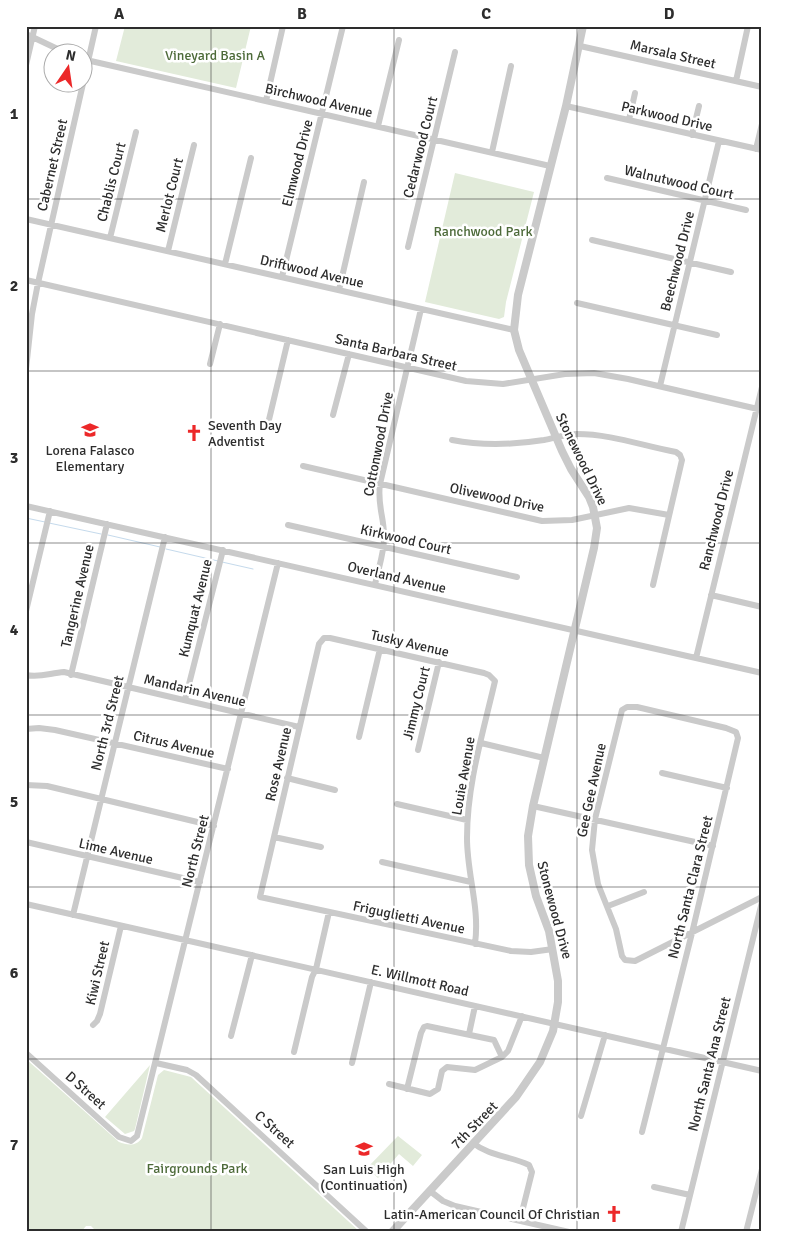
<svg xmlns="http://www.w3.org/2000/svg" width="788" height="1258" font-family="Signika,sans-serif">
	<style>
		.green { fill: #e2ebda }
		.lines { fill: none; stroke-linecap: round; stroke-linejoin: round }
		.stream { stroke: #c5daec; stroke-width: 1 }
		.minor { stroke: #cacaca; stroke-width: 6 }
		.tertiary { stroke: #cacaca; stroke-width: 8 }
		.grid { fill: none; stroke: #2d2d2d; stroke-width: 1; stroke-opacity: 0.55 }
		.labels { text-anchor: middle; stroke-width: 5; stroke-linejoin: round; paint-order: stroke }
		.street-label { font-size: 14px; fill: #2d2d2d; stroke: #fff }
		.park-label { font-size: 14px; fill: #4d6a39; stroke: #fff }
		.poi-label { font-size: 14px; fill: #2d2d2d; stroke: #fff }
		.neatline { fill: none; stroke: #2d2d2d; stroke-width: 2 }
		.grid-label { font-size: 16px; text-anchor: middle; font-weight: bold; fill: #2d2d2d }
	</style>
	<rect width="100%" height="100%" fill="#fff"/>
	<path class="green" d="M125,26H251L236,88L116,61Z
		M455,173L534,192L506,302L504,317L499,319L425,302Z
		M26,1059L119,1142C127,1145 136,1147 142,1138L158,1075L164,1070L191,1077L360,1232H97L91,1226H86L81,1232H26Z
		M150,1065L135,1129L134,1131L125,1134L105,1117Z
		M398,1136L422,1155L413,1166L399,1154L378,1178L367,1168Z"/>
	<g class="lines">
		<path class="stream" d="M26,518L45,522
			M49,523L101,534
			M108,535L160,547
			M166,549L218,561
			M222,562L253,569"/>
		<path class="minor" d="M26,34L64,52
			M580,46L762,87
			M82,59L550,166
			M26,65L35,26
			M736,81L748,26
			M266,101L283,26
			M566,106L762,150
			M629,120L635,93
			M378,126L399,40
			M692,135L699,106
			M756,149L762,124
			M492,152L511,66
			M607,178L746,210
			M26,219L514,330
			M110,238L136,132
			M592,240L731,272
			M408,247L455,52
			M168,251L194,145
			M225,264L251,158
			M282,277L343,26
			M26,280L466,381L503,384L565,374L594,373L628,379L762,410
			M339,290L364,182
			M577,303L717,335
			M210,364L220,324
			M26,369L32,314L38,283L96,26
			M660,386L719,141
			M333,415L349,354
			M267,428L288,340
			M452,440C483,446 512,445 544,440C555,438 566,434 577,434C611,434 643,446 676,452L680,455L682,460L653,585
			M303,466L542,521L572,520L629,508L669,515
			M26,506L762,673
			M288,525L517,577
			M375,585C378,569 385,551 384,535C384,517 377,504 380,484L421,309
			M711,595L762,607
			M26,611L50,511
			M696,658L762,387
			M26,675C40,678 50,673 64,672L299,727
			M71,675L107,524
			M185,700L223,550
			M26,729L39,728L55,730L228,769
			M359,737L380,649
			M481,743L544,758
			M418,750L439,662
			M662,773L727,788
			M287,778L335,790
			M26,785L47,786L214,826
			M397,804L467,820
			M533,806L713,846
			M274,837L321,847
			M26,842L200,882
			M382,862L471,882
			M26,904L762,1071
			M608,906L644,892
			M73,915L165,537
			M475,944C480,907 467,875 467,838C467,784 483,733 495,681L489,675L484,673L330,638H324L319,644L260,897L511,951L531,952L553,949
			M93,1025L97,1021L100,1014L121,926
			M469,1034L475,1006
			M231,1036L252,955
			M294,1052L312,977L316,969L329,912
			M26,1053L119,1137L131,1141L137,1136L278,563
			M156,1063L187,1070L196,1075L367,1232
			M352,1063L371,982
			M389,1084L430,1094L438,1089L442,1071L447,1067L475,1070L502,1057L508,1051L522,1016
			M407,1089L421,1033L424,1027L427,1026L494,1040L502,1057
			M581,1116L605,1035
			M642,1132L692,933L738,738L736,732L726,728L637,707H627L622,710L595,819L592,850L598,884L616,929L622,956L625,960L635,961L762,897
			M473,1143C489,1156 510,1156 529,1165L532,1172L520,1220
			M654,1187L690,1195
			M430,1191L443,1201L455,1206L569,1232
			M681,1232L762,902
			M746,1232L762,1169"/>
		<path class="tertiary" d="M392,1232L516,1097L540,1062L553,1031L558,1002V981L549,931L536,896L529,865L528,836L533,806L594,548L597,528L593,507L589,497L571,469L562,451L519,350L514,330L518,295L566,106L583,26"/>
	</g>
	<path class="grid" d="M211,26V1232M394,26V1232M577,26V1232M26,199H762M26,371H762M26,543H762M26,715H762M26,887H762M26,1059H762"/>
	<defs>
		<g id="school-bare" transform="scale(1.35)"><path d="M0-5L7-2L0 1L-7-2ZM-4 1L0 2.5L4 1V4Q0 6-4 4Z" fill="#ec2829" stroke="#fff" stroke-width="2.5" paint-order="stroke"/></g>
		<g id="church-bare" transform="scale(1.35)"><path d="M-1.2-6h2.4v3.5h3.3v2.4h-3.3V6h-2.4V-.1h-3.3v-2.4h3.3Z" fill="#ec2829" stroke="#fff" stroke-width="2.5" paint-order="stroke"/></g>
	</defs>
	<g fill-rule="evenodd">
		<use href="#school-bare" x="90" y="430"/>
		<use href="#church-bare" x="194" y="433"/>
		<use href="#school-bare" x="364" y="1149"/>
		<use href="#church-bare" x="614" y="1214"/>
	</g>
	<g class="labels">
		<g class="street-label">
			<text transform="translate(673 54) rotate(13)" y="5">Marsala Street</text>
			<text transform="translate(319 100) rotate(13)" y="5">Birchwood Avenue</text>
			<text transform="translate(667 116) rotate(13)" y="5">Parkwood Drive</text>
			<text transform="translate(420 147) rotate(-76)" y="5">Cedarwood Court</text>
			<text transform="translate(297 163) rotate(-76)" y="5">Elmwood Drive</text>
			<text transform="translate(52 165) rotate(-77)" y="5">Cabernet Street</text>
			<text transform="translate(111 182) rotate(-76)" y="5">Chablis Court</text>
			<text transform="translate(679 182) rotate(13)" y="5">Walnutwood Court</text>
			<text transform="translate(169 195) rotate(-76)" y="5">Merlot Court</text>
			<text transform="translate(677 261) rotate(-76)" y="5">Beechwood Drive</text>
			<text transform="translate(312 271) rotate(13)" y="5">Driftwood Avenue</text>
			<text transform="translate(396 352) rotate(13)" y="5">Santa Barbara Street</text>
			<text transform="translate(378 444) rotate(-79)" y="5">Cottonwood Drive</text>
			<text transform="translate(582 459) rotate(64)" y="5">Stonewood Drive</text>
			<text transform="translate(497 497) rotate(12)" y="5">Olivewood Drive</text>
			<text transform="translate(716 520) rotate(-76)" y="5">Ranchwood Drive</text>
			<text transform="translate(406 539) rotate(13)" y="5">Kirkwood Court</text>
			<text transform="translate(397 577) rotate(13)" y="5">Overland Avenue</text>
			<text transform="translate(77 596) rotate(-77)" y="5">Tangerine Avenue</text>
			<text transform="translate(195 608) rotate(-76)" y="5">Kumquat Avenue</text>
			<text transform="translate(410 643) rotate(13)" y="5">Tusky Avenue</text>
			<text transform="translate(195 690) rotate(13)" y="5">Mandarin Avenue</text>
			<text transform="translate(416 703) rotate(-76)" y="5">Jimmy Court</text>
			<text transform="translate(107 723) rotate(-76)" y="5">North 3rd Street</text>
			<text transform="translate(174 744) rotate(13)" y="5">Citrus Avenue</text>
			<text transform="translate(278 764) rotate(-77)" y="5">Rose Avenue</text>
			<text transform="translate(463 776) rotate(-80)" y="5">Louie Avenue</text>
			<text transform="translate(591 790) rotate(-78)" y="5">Gee Gee Avenue</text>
			<text transform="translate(116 851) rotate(13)" y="5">Lime Avenue</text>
			<text transform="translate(195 851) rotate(-76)" y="5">North Street</text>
			<text transform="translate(690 887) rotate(-76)" y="5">North Santa Clara Street</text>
			<text transform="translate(555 910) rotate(75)" y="5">Stonewood Drive</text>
			<text transform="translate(409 917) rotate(12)" y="5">Friguglietti Avenue</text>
			<text transform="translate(97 973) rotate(-77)" y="5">Kiwi Street</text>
			<text transform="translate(420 980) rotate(13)" y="5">E. Willmott Road</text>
			<text transform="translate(709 1064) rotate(-76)" y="5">North Santa Ana Street</text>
			<text transform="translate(86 1090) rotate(42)" y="5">D Street</text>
			<text transform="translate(474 1125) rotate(-46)" y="5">7th Street</text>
			<text transform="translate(275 1129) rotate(42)" y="5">C Street</text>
		</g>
		<g class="park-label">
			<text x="215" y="60">Vineyard Basin A</text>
			<text x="483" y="236">Ranchwood Park</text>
			<text x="197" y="1173">Fairgrounds Park</text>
		</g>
		<g class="poi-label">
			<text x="208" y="430" text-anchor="start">Seventh Day<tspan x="208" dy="16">Adventist</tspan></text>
			<text x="90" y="455">Lorena Falasco<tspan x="90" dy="16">Elementary</tspan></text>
			<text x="364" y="1174">San Luis High<tspan x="364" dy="16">(Continuation)</tspan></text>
			<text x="600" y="1219" text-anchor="end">Latin-American Council Of Christian</text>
		</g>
	</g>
	<rect width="788" height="1258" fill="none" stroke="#ffffff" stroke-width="55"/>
	<g transform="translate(68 68) rotate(13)"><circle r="24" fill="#ffffff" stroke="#ababab"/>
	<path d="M0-4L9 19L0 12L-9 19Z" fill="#ec2829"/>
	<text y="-8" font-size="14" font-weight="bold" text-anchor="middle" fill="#2d2d2d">N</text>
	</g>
	<rect x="28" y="28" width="732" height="1202" class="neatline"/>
	<g class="grid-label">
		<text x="119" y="19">A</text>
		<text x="302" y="19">B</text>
		<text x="486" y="19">C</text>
		<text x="669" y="19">D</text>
		<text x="14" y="119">1</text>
		<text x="14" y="291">2</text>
		<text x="14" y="463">3</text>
		<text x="14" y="635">4</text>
		<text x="14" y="807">5</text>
		<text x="14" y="978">6</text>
		<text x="14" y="1150">7</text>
	</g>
</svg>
